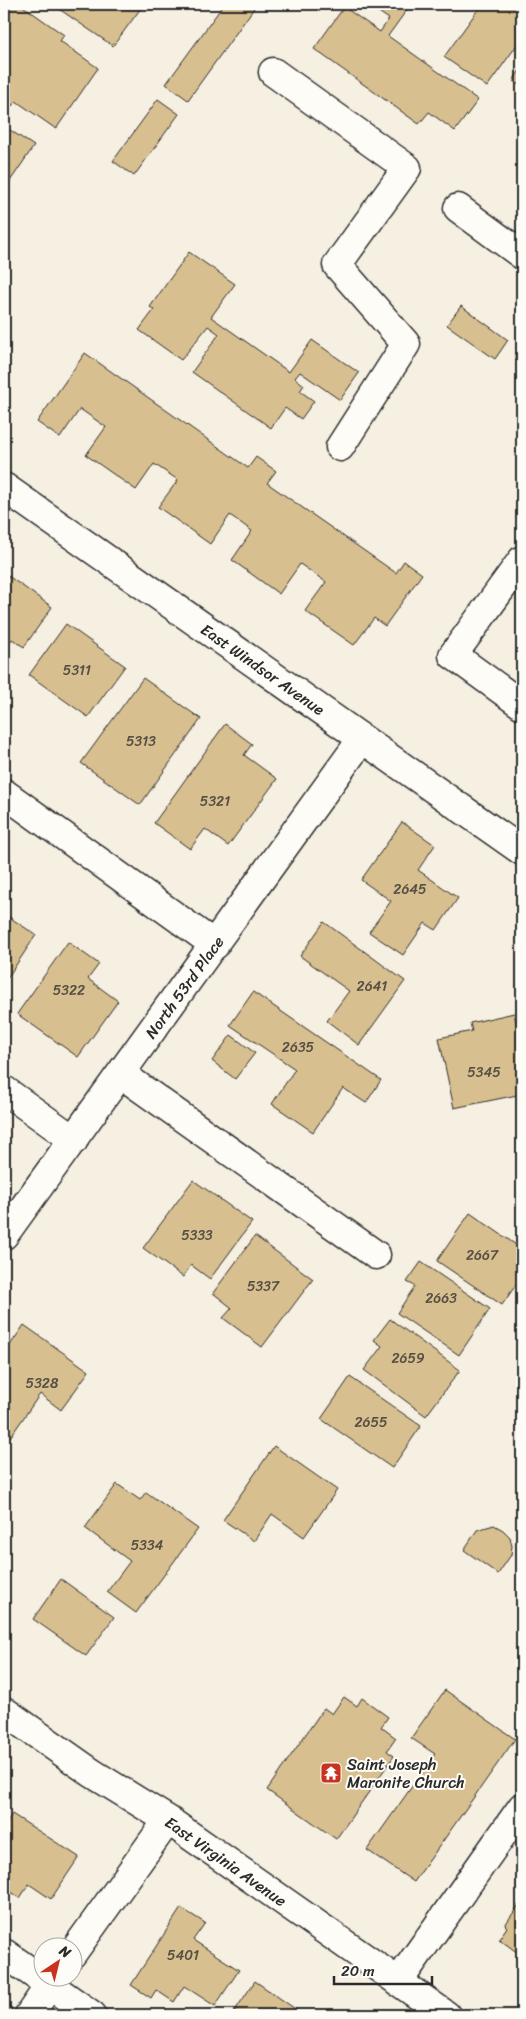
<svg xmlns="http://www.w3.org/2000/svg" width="526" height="2019" font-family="Sriracha,sans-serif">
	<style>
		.building { fill: #d8bf8f; stroke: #2b2b2b }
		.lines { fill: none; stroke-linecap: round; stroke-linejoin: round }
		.minor-casing { stroke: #2b2b2b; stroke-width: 31 }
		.minor { stroke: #fdfcf7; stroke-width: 28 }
		.labels { text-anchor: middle; stroke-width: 4; stroke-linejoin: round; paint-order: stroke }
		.number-label { font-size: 14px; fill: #565044 }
		.street-label { font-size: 16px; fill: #2b2b2b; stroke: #fdfcf7 }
		.poi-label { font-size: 16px; fill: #2b2b2b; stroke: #fdfcf7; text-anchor: start }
	</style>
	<rect width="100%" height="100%" fill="#f6f0e2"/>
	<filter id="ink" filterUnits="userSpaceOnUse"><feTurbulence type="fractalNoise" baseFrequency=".02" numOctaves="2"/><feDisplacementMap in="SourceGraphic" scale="10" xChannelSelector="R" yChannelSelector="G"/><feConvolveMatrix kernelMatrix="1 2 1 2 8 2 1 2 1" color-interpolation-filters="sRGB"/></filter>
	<g filter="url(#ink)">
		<path class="building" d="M4,4H20L64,35L60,41L98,68L56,129L16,101L12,106L4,101Z
			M63,4H144L113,46L59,9Z
			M224,4H257L188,100L166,84Z
			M367,4H411L388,36L478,100L455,131L429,112L419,124L314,49L344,7L380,32L389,19Z
			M482,4H522V38L487,87L444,57Z
			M522,67V87L513,81Z
			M158,99L179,114L134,176L113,161Z
			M4,126L34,146L4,190Z
			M189,252L235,284L211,317L289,372L312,340L359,373L340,400L300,372L295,378L304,385L300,391L314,401L301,419L285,408L271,428L192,372L219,334L208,326L181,360L139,330L154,310L150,307Z
			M461,306L508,340L495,359L447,325Z
			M85,353L248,468L256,457L276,471L267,483L396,573L404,561L422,574L385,626L374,618L354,645L305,611L326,582L300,564L279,594L232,560L252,531L230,515L210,544L158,507L178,480L154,464L136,490L86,455L106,427L80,409L60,438L37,422Z
			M4,573L52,607L24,647L12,639L4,651Z
			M66,624L125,666L88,717L29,675Z
			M143,678L201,719L140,805L81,763Z
			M225,724L252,744L244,755L277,779L228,846L205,829L190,849L154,823Z
			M402,822L435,845L418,870L458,898L436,930L425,923L403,955L369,932L391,901L361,880Z
			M6,915L36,935L4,983V918Z
			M324,922L405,981L359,1045L327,1021L349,991L300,956Z
			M68,942L99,964L88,979L118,1001L78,1057L17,1014Z
			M253,992L381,1080L366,1103L343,1088L313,1132L272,1104L295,1069L230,1025Z
			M514,1013L522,1049V1094L454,1108L439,1038L472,1031L470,1023Z
			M231,1035L255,1053L235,1079L212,1061Z
			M193,1180L252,1222L210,1279L191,1265L183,1277L143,1248Z
			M470,1213L522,1249V1276L502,1305L437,1261Z
			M255,1236L313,1279L262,1347L223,1318L232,1308L213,1293Z
			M421,1262L490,1309L459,1355L397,1313L415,1286L407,1282Z
			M390,1319L460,1370L426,1416L364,1370L382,1346L374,1340Z
			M24,1325L89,1371L61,1410L40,1394L4,1446V1354Z
			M350,1377L421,1426L392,1468L321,1419Z
			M274,1446L337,1490L304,1537L272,1514L254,1541L223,1520Z
			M117,1484L140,1500L146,1492L198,1529L136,1613L107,1592L130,1561L85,1528Z
			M494,1525L503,1530L510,1537L512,1546L511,1555L498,1574L464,1550L477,1530Z
			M61,1579L114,1617L86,1656L33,1619Z
			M445,1690L515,1739L414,1882L367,1850L435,1754L411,1738Z
			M344,1697L357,1706L362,1698L388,1717L381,1727L396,1738L387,1751L394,1756L336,1839L267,1790L324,1708L332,1714Z
			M12,1814L79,1857L51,1899L29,1884L20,1898L4,1887V1827Z
			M522,1900V1956L499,1939L507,1927L505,1925Z
			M181,1908L205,1923L193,1940L239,1970L215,2006L184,1986L174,2002L156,1990L151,1998L131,1985Z
			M255,1981L304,2015H232Z"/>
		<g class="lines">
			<g class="minor-casing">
				<path id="minor" d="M273,72L407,168L337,265L406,344L340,447
					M458,208L522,255
					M4,487L522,851
					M522,560L453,655L522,705
					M4,793L215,945
					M121,1074L376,1255
					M4,1090L74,1140
					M4,1235L362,739
					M4,1711L92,1773L168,1820L446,2015
					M4,1953L92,2015
					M72,1954L168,1820
					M398,1982L522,1807
					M29,2015L56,1976"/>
			</g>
			<use href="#minor" class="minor"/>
		</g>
	</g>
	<defs>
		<g id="temple-square" transform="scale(1.125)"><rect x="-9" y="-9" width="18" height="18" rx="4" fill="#c8321e" stroke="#fdfcf7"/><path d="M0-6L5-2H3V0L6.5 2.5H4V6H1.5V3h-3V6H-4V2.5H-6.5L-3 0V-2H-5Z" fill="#fff"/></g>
	</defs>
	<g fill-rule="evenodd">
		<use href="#temple-square" x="331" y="1773"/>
	</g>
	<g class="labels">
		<g class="number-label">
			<text x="77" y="675">5311</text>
			<text x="141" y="746">5313</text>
			<text x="215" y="806">5321</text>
			<text x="410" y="894">2645</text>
			<text x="372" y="991">2641</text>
			<text x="69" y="995">5322</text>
			<text x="298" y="1052">2635</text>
			<text x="484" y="1077">5345</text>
			<text x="197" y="1240">5333</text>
			<text x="482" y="1260">2667</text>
			<text x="263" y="1291">5337</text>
			<text x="441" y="1303">2663</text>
			<text x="408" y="1363">2659</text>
			<text x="42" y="1388">5328</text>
			<text x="371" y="1427">2655</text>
			<text x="147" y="1550">5334</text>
			<text x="183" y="1960">5401</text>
		</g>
		<g class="street-label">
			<text transform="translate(263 669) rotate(35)" y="6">East Windsor Avenue</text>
			<text transform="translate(184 987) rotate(-54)" y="6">North 53rd Place</text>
			<text transform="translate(226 1861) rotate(35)" y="6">East Virginia Avenue</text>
		</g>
		<g class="poi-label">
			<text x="347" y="1770">Saint Joseph<tspan x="347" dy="18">Maronite Church</tspan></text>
		</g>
	</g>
	<rect width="526" height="2019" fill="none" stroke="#fdfcf7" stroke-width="20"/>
	<rect x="10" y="10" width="506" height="1999" fill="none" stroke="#2b2b2b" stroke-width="2" filter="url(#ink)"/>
	<g transform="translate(58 1962) rotate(35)"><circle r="24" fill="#fdfcf7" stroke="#a9a8a5"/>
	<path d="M0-4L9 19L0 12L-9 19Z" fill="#c8321e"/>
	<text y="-8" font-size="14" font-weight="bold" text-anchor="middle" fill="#2b2b2b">N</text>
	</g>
	<path d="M334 1976v8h98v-8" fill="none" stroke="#2b2b2b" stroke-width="2.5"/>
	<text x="341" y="1976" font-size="15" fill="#2b2b2b" stroke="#fdfcf7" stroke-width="4" paint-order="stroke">20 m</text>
</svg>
